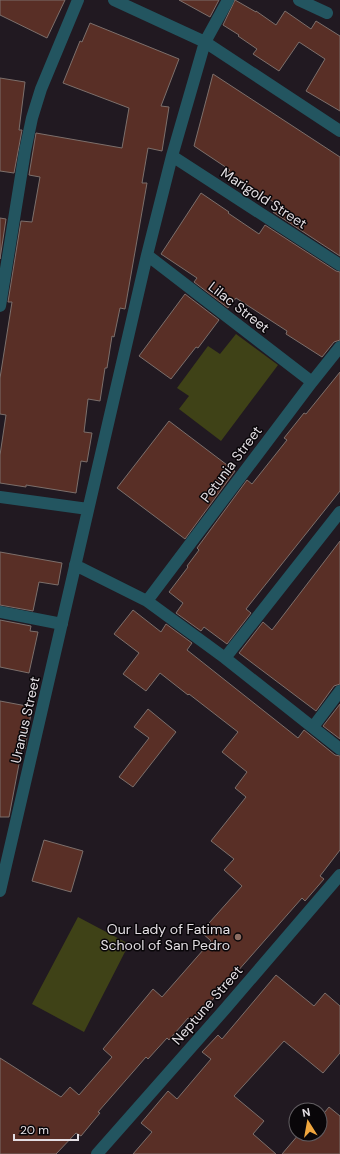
<svg xmlns="http://www.w3.org/2000/svg" width="340" height="1154" font-family="'DM Sans',sans-serif">
	<style>
		.green { fill: #3f4217 }
		.building { fill: #592f26; stroke: #7c6f6b }
		.lines { fill: none; stroke-linecap: round; stroke-linejoin: round }
		.street { stroke: #235560; stroke-width: 12 }
		.education-dot { fill: #8d6e63; stroke: #090609; stroke-width: 1.5 }
		.labels { text-anchor: middle; stroke-width: 3; stroke-linejoin: round; paint-order: stroke }
		.street-label { font-size: 14px; fill: #e3dee3; stroke: #090609 }
		.poi-label { font-size: 14px; fill: #e3dee3; stroke: #090609; text-anchor: end }
	</style>
	<rect width="100%" height="100%" fill="#211921"/>
	<path class="green" d="M236,334L278,365L221,441L179,409L189,396L177,388L208,346L220,354Z
		M78,917L129,944L84,1032L32,1004Z"/>
	<path class="building" d="M0,0H65L47,38L0,15Z
		M179,0H219L210,17Z
		M235,0L256,12V11L276,25L285,11L311,29L316,21L340,36V111L306,91L325,59L299,42L279,71L253,54L257,49L238,36L239,35L223,25Z
		M90,23L179,59L161,106L169,107L162,151L148,148L142,183H147L125,309L120,308L114,337L112,336L107,368H105L100,401L88,399L84,432L92,433L87,462L81,461L76,493L26,485V487L0,483V455L6,415L0,414V378L12,302H8L21,221L32,222L40,177L29,175L36,133L122,148L129,108L63,83L80,41L82,42Z
		M213,74L340,157V256L273,212L278,205L228,172L230,170L194,146Z
		M0,78L25,82L19,130H22L14,173L0,171Z
		M201,193L229,212L228,213L259,234L265,225L336,271L340,272V340L334,342L322,357L286,334L287,331L236,298L228,308L194,282L197,278L161,254Z
		M0,218L6,219L0,259Z
		M185,294L219,320L198,348L196,347L171,379L139,356Z
		M340,372V491L246,609L251,613L227,644L204,627L201,631L176,613L183,603L169,592L188,567L187,566L199,550L197,548L247,480L252,484L287,440L284,438L304,413L306,414Z
		M169,421L235,471L185,539L117,488Z
		M340,541V684L334,686L316,711L239,653L263,622L272,630Z
		M0,552L62,563L58,585L39,582L33,611L0,605Z
		M133,610L161,632L166,624L192,643L187,650L298,738L304,730L335,755L340,756V850L320,876L324,879L305,901L302,898L193,1022L188,1018L169,1040L167,1038L148,1059L146,1057L98,1112L100,1113L81,1136L76,1133L56,1154H0V1058L61,1097L70,1087L79,1095L112,1057L103,1049L153,989L162,997L211,941L201,932L242,886L224,870L234,859L211,841L246,797L235,788L247,772L222,752L238,732L189,694L188,695L160,673L146,691L123,674L139,653L114,634Z
		M0,620L31,626L30,631L38,632L29,673L0,667Z
		M0,701L32,707L25,749L22,748L9,817H0Z
		M340,704V739L323,726Z
		M148,709L176,732L133,787L119,777L149,738L134,727Z
		M44,840L83,851L71,892L32,881Z
		M276,975L314,1006L325,993L340,1006V1053L323,1073L284,1041L234,1096L264,1121L253,1134L276,1154H133L152,1132L141,1123L168,1091L177,1099L211,1059L202,1052L218,1035L222,1039Z
		M329,1107L340,1116V1154H282L299,1134H320V1118Z"/>
	<g class="lines">
		<path class="street" d="M114,0L205,42L340,131
			M299,0L327,13
			M172,156L340,265
			M147,255L312,382
			M0,306L25,151L32,118L41,89L78,0
			M0,497L88,509
			M75,565L147,601L225,658L340,749
			M147,601L312,382L340,347
			M0,612L62,624
			M225,658L340,512
			M313,727L340,691
			M0,891L147,255L172,156L205,42L228,0
			M97,1154L225,1009L340,875"/>
	</g>
	<circle class="education-dot" cx="238" cy="937" r="4"/>
	<g class="labels">
		<g class="street-label">
			<text transform="translate(264 198) rotate(33)" y="5">Marigold Street</text>
			<text transform="translate(239 307) rotate(38)" y="5">Lilac Street</text>
			<text transform="translate(231 464) rotate(-53)" y="5">Petunia Street</text>
			<text transform="translate(25 720) rotate(-77)" y="5">Uranus Street</text>
			<text transform="translate(207 1005) rotate(-49)" y="5">Neptune Street</text>
		</g>
		<g class="poi-label">
			<text x="230" y="934">Our Lady of Fatima<tspan x="230" dy="16">School of San Pedro</tspan></text>
		</g>
	</g>
	<g transform="translate(308 1122) rotate(349)"><circle r="19" fill="#090609" stroke="#605c60"/>
	<path d="M0-3L7 15L0 10L-7 15Z" fill="#f0a63e"/>
	<text y="-6" font-size="11" font-weight="bold" text-anchor="middle" fill="#e3dee3">N</text>
	</g>
	<path d="M14 1134v6h64v-6" fill="none" stroke="#e3dee3" stroke-width="2"/>
	<text x="20" y="1134" font-size="12" fill="#e3dee3" stroke="#090609" stroke-width="3" paint-order="stroke">20 m</text>
</svg>
